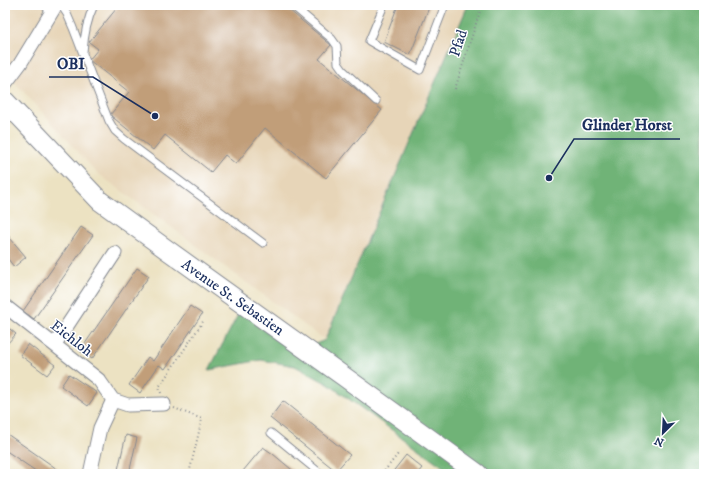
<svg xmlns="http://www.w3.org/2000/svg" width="709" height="479" font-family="'IM FELL DW Pica',serif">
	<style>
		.built { fill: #e7d5b8 }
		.forest { fill: #70b377; stroke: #46716a }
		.building { fill: #c19e79 }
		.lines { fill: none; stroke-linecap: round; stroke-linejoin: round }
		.lane-casing { stroke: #848890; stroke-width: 9 }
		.street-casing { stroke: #848890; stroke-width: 15 }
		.secondary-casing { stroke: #848890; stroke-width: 21 }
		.path { stroke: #848890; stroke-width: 2; stroke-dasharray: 1 3; stroke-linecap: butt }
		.lane { stroke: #fff; stroke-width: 7 }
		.street { stroke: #fff; stroke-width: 13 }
		.secondary { stroke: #fff; stroke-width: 19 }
		.labels { text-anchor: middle; stroke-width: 3; stroke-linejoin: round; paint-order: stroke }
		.street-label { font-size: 15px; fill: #1b2f5e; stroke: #fff }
		.leader { fill: none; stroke: #1b2f5e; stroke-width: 1.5 }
		.callout-dot { fill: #1b2f5e; stroke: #fff; stroke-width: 1.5 }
		.callout-label { font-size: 16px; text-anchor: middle; font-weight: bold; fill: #1b2f5e; stroke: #fff; stroke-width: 3; stroke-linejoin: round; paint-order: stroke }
	</style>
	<rect width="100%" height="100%" fill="#fff"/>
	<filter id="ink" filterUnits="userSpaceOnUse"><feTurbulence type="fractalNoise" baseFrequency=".025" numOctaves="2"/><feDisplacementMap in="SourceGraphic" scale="8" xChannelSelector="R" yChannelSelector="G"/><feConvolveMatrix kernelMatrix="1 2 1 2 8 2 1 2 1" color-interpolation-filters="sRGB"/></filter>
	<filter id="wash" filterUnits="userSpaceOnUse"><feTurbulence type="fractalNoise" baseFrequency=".012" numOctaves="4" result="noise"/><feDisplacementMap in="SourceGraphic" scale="16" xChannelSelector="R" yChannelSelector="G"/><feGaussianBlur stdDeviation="0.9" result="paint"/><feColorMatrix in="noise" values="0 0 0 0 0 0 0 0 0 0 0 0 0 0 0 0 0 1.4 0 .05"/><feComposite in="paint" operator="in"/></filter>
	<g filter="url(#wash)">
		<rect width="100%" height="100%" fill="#ece2c2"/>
		<path class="built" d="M5,5H468L325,340L96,172L5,71Z"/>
		<path class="forest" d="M468,5H704V474H453L328,384L295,366L261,360L209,370L243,305L306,348L325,340Z"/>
		<g id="blocks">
			<path class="building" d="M114,5H283L331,45L319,59L382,110L326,178L265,128L236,164L225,155L211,172L165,135L153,150L110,115L129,92L89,60L98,49L89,42L117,8Z
				M398,5H430L410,55L384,42Z
				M81,227L93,235L34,319L23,311Z
				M5,232L26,257L14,267L5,255Z
				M137,268L149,276L92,359L80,351Z
				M190,306L202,314L165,369L159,365L140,393L129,385L148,357L153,361Z
				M5,325L16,334L6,345L5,344Z
				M28,344L55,365L47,375L20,355Z
				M69,374L97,393L88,406L61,386Z
				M283,401L350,455L336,471L270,418Z
				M7,434L50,464L64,474H40L5,450V437Z
				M126,435L137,438L129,474H117Z
				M263,447L273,454L297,474H247L243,471Z
				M406,455L422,468L417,474H391Z"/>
		</g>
	</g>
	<g filter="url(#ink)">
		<use href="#blocks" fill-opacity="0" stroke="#848890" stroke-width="1"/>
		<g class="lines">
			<g class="lane-casing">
				<path id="lane" d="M45,5L51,14
					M61,5L67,14L73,28L109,121L115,131L124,139L263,243
					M292,5L332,39L337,46L338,63L343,70L376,101
					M384,5L369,41L420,70L445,5
					M83,52C84,36 87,20 94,5
					M271,433L321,474"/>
			</g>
			<g class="street-casing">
				<path id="street" d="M5,84L20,64L56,5
					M5,306L99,380L113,400
					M55,344L115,253
					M90,474L100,428L113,400L128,405L164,404"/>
			</g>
			<g class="secondary-casing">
				<path id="secondary" d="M5,101L100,201L166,249L346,378L478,474"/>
			</g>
			<path class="path" d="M455,89L482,5
				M161,393L159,387L204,320
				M174,408L202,419L189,474
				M382,474L398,454"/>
			<use href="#lane" class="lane"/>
			<use href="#street" class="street"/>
			<use href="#secondary" class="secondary"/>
		</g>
	</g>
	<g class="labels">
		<g class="street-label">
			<text transform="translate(458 43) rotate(-72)" y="5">Pfad</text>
			<text transform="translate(233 297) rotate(35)" y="5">Avenue St. Sebastien</text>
			<text transform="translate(72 338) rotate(38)" y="5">Eichloh</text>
		</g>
	</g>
	<path class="leader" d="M155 116L93 77H49M549 178L574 139H680"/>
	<g class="callout-dot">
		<circle cx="155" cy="116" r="4"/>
		<circle cx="549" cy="178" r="4"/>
	</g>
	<g class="callout-label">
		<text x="71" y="69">OBI</text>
		<text x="627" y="130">Glinder Horst</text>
	</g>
	<rect width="709" height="479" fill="none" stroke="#fff" stroke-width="20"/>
	<g transform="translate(663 433) rotate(204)" stroke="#ffffff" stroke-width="3" paint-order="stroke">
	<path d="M0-3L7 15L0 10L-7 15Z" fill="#1b2f5e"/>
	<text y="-6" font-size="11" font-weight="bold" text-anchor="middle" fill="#1b2f5e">N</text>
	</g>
</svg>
